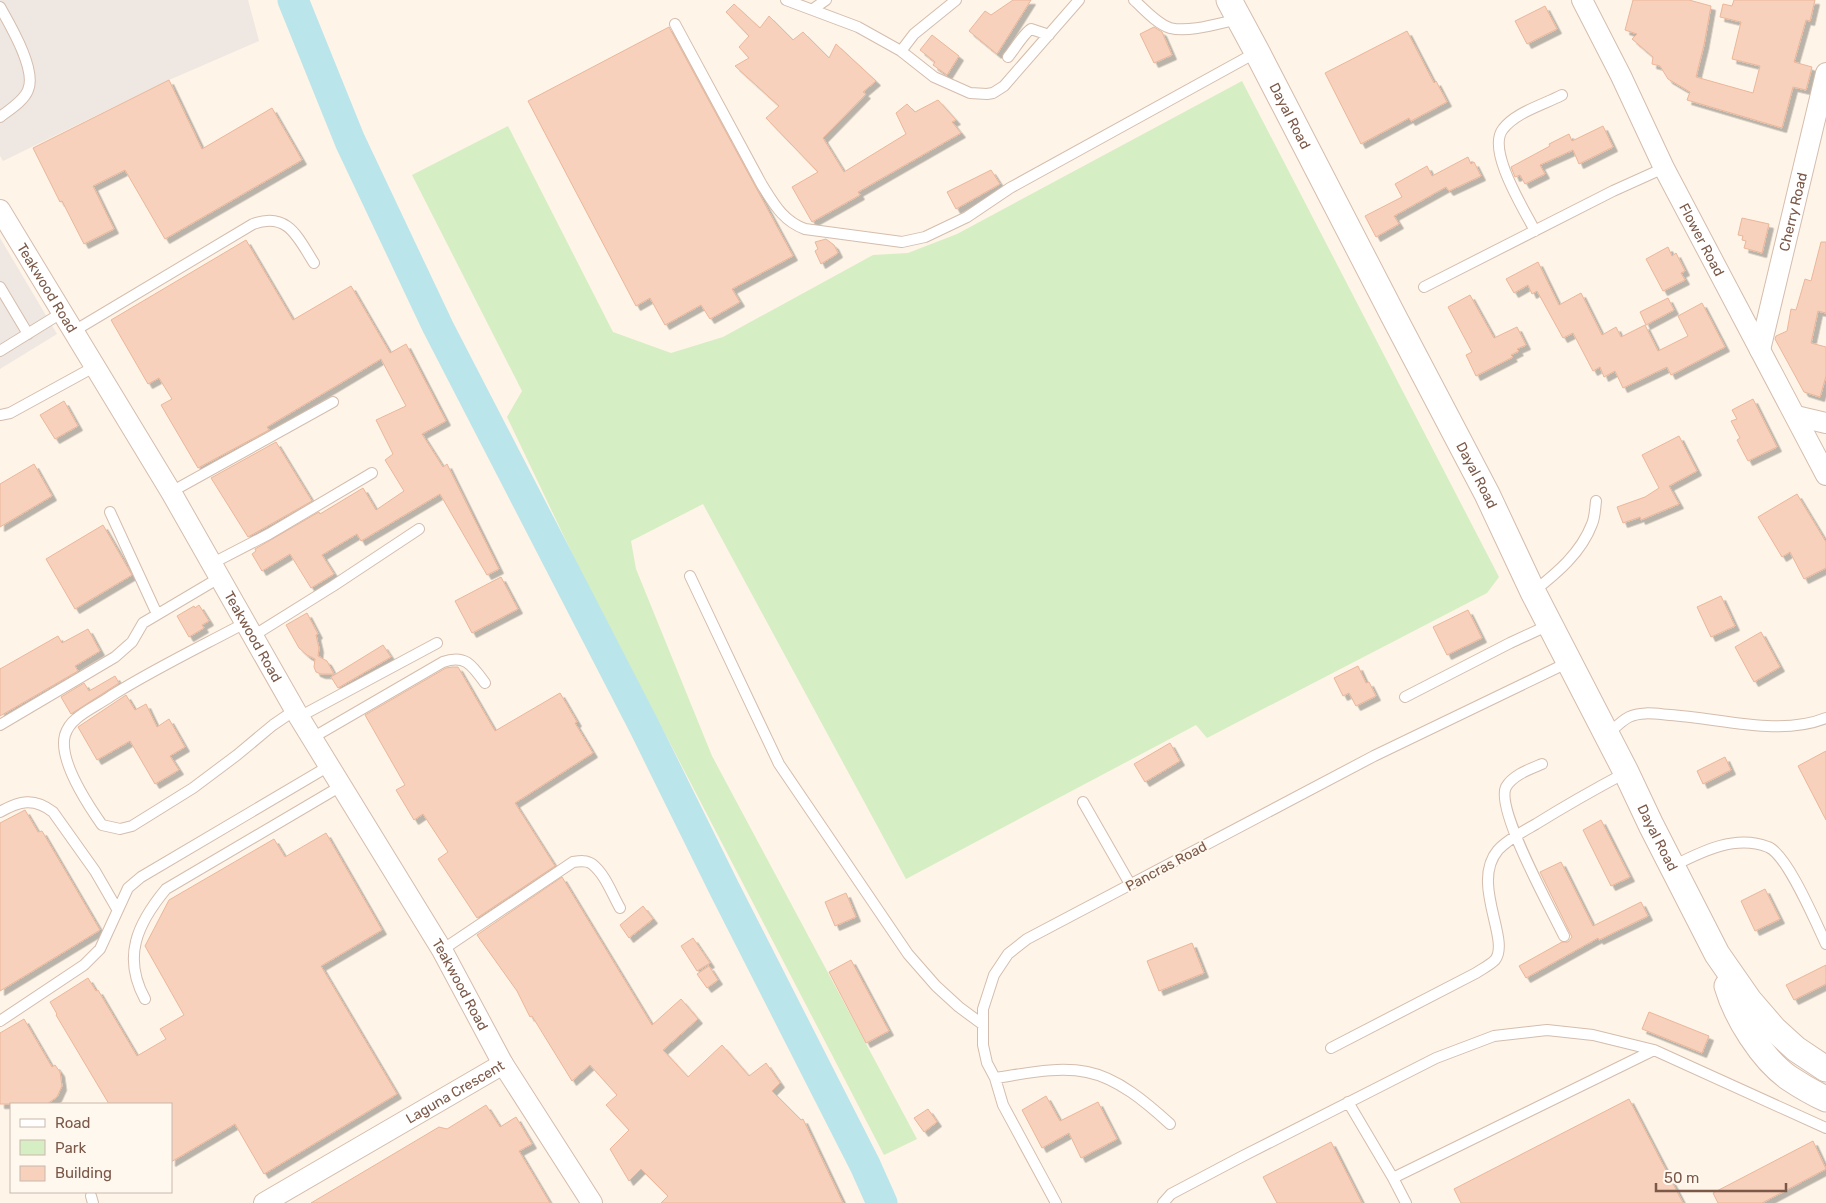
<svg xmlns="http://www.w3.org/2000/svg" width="1826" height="1203" font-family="Rubik,sans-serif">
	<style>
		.industrial { fill: #efe7e1 }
		.green { fill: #d6eec3 }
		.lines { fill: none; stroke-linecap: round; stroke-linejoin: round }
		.river { stroke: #b9e5eb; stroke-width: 31 }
		.building { fill: #f7d1bb; stroke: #ebb69a; filter: url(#shadow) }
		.service-casing { stroke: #d4bdae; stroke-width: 12 }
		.minor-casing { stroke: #d4bdae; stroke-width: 22 }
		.tertiary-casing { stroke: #d4bdae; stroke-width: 27 }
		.service { stroke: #fff; stroke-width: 10 }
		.minor { stroke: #fff; stroke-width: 20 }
		.tertiary { stroke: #fff; stroke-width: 25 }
		.labels { text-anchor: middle; stroke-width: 4; stroke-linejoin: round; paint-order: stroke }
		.street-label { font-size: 14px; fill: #7b5848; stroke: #fff8ef }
	</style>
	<defs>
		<filter id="shadow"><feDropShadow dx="4.5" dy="4.5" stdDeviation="0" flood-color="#0004"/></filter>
	</defs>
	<rect width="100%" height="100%" fill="#fef4e7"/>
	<path class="industrial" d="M0,0H248L259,41L169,80L3,161L0,156Z
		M0,238L57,334L0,369Z"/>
	<path class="green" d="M1242,81L1499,577L1487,593L1207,738L1196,725L906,879L703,504L631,541L636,569L712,756L917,1139L884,1155L580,570L507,417L522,391L412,175L508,126L613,332L671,353L723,337L873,255L908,253L957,234Z"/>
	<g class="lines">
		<path class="river" d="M293,0L350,141L438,327L645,728L725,890L865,1165L882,1203"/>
	</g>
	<path class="building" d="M1013,0H1031L997,54L969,31L985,11L991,15Z
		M1633,0H1689L1711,6L1704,45L1696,77L1753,93L1760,66L1732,59L1741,22L1720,17L1723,4L1732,6L1734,0H1815L1810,21L1806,20L1794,62L1812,67L1806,90L1793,87L1782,128L1687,100L1690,92L1668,79L1660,66L1652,64L1653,57L1632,39L1637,34L1625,30Z
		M734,4L760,28L769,16L793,40L803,32L829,58L836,44L876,81L863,92L866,94L823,138L844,172L906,134L896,113L907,104L915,112L938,100L956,120L952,122L961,133L858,192L860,195L812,222L792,187L818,172L766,118L779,106L735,66L749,58L739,47L749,36L726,12Z
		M1545,6L1557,29L1527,44L1515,21Z
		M669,27L793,256L732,289L740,302L710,319L701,305L665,325L650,298L636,306L528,101Z
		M1154,27L1162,32L1172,55L1154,63L1140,34Z
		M1407,31L1434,83L1436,81L1447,102L1411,121L1409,118L1361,144L1325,73Z
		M932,35L959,56L947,75L933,65L935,62L920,50Z
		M169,80L202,149L272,108L302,160L165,239L125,170L93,186L114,229L84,244L62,201L60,202L33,148Z
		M1603,126L1613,147L1579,164L1573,150L1540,165L1545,174L1525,184L1520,175L1515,177L1511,167L1550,146L1549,144L1569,134L1572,141Z
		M1468,157L1471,164L1474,162L1481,176L1449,191L1446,187L1394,216L1399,224L1376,237L1365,216L1402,197L1395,184L1427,166L1432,176Z
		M991,170L1000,184L956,209L947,192Z
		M1742,218L1769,224L1762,253L1744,248L1746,241L1742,240L1743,236L1738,235Z
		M826,239L834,245L838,253L821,264L815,251L818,249L815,242Z
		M246,240L293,320L351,286L390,353L406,344L446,421L422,434L443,467L447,464L499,569L487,575L440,494L361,541L357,534L322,555L334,574L311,588L290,554L262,571L252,554L256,551L255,549L319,512L320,514L363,488L376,510L404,491L385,460L393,454L376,420L406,406L381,359L267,427L269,430L198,468L161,405L172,399L159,378L148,384L111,320Z
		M1821,242H1826V313L1818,311L1811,343L1826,347V376L1820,397L1804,392L1775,339L1776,336L1787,331L1791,309L1796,310L1805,279L1811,281Z
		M1668,247L1672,256L1676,253L1685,271L1681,273L1685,280L1663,291L1646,259Z
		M1538,262L1559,305L1581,293L1602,335L1616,327L1621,337L1645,325L1658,351L1688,336L1678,316L1702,303L1725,347L1671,375L1667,367L1623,388L1615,371L1604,377L1600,367L1593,371L1573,333L1563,338L1537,291L1532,294L1528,285L1514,293L1506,279Z
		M1470,295L1494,338L1517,327L1526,345L1517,349L1519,351L1511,355L1513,357L1476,376L1466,355L1472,352L1448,307Z
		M1668,298L1674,310L1646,325L1640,312Z
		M1753,399L1777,447L1748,461L1737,440L1740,438L1731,421L1737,419L1732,410Z
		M64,401L78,426L55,439L40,415Z
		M1679,436L1697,471L1669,486L1679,504L1641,520L1640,517L1623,523L1617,507L1645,497L1659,488L1642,455Z
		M276,442L312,501L248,537L211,478Z
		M34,464L52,496L0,527V484Z
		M1797,494L1826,542V568L1804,579L1790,552L1782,557L1758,517Z
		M103,525L132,575L75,609L46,559Z
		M501,577L518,609L472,633L455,601Z
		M1721,596L1735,626L1711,637L1697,607Z
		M199,605L209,621L202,625L204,628L189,637L177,616L194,606L195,608Z
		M1468,610L1482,638L1447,655L1433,627Z
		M307,613L318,634L316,635L319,648L318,656L327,661L334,674H321L316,672L314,667L315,659L307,655L299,648L286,625Z
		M88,629L100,651L75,666L78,671L0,716V669L58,636L62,643Z
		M1761,632L1780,667L1754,682L1735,647Z
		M383,645L391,657L338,688L331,677Z
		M1358,666L1366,683L1369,682L1376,696L1356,706L1349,693L1343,696L1334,678Z
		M452,667H458L495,731L560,693L577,722L575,723L593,753L515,803L555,866L477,918L438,859L448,852L423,814L414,820L396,790L405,785L365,715L446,668Z
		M115,676L119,683L71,714L61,697L84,683L89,691Z
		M126,695L135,710L146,704L157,727L169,719L185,747L170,756L179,770L155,784L130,741L97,760L78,727Z
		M1170,743L1180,761L1145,782L1134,764Z
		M1826,751V820L1798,766Z
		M1725,757L1731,770L1703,784L1697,771Z
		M25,810L38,832L42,831L100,930L0,991V823Z
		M1601,820L1630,877L1611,886L1583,830Z
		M326,833L382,930L321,966L397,1094L264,1174L235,1124L171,1162V1104H109L56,1015L57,1014L50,1002L88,978L96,991L98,990L137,1056L166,1039L160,1029L184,1015L145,946L169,900L274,839L285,857Z
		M1561,862L1593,926L1641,902L1648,916L1599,940L1598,938L1526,978L1519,966L1562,942H1568L1572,937L1540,872Z
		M562,877L652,1025L681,999L698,1019L663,1050L688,1077L722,1045L749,1076L766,1063L780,1083L772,1091L801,1120L803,1119L843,1203H661L668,1196L641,1169L629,1181L610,1149L629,1130L606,1105L617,1095L590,1065L572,1081L532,1016L530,1017L517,991L477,935Z
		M1765,889L1780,919L1755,931L1741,901Z
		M846,893L856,917L835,926L825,902Z
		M643,906L653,919L629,938L620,925Z
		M693,938L710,963L697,971L681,946Z
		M1192,943L1204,973L1159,991L1147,961Z
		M851,960L889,1031L866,1043L829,972Z
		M1826,965V984L1794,1000L1786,985Z
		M709,966L718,980L707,988L697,974Z
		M1649,1012L1709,1036L1702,1053L1642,1029Z
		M24,1019L52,1067L55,1065L60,1072L62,1086L57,1097L47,1104H0V1033Z
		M1046,1096L1060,1121L1098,1102L1117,1139L1081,1158L1069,1133L1042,1148L1022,1110Z
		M1629,1099L1683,1203H1461L1454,1189Z
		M486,1105L500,1127L516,1117L532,1144L519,1151L550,1203H311L439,1127L447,1129Z
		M928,1109L937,1122L924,1132L914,1118Z
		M1813,1141L1826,1169L1762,1203H1718L1713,1193Z
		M1331,1142L1362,1203H1277L1263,1177Z"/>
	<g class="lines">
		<g class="service-casing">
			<path id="service" d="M786,0L858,27L901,51L934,77L970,93L987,94L993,93L1004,86L1079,0
				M1134,0C1144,9 1157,24 1170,28C1189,33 1220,23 1239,19
				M0,7C10,25 37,70 28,90C24,101 9,110 0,117
				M813,9L826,0
				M675,24L762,185C774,204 783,221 805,229L902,242L925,237L967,217L1010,188L1257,52
				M901,51L914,34L956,0
				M1008,57C1014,50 1024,33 1031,29L1049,35
				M1535,231C1525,211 1486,150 1503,129C1516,112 1543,105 1562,95
				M0,287L28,334
				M1424,287L1613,191L1664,168
				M74,331L253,224C288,211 298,238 314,263
				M0,351L63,312
				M0,415L10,413L94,367
				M171,492L333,402
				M110,512L157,614
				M211,564L269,534L372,473
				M690,576L779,764L908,954L936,986L959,1007L982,1024
				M1534,591C1557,573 1581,553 1592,524C1595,517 1595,509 1596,501
				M245,623C200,647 154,669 111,696C100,704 86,710 76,719C71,723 67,729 65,735C58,760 88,805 102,825L120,829L132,826L193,788L237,755L273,725L295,710
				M253,636L333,586L419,529
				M1405,697L1510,643L1549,625
				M299,717L437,643
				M0,725L115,657L132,642L143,623L219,578
				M1608,734C1614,729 1621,721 1629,717C1641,711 1657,714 1670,715C1720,718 1779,737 1826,718
				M312,738L443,662C465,654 472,665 485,683
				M1542,764C1530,769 1513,775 1506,787C1495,809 1552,911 1564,936
				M1083,802L1130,884
				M0,812C19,801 34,797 53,812L95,871L117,909
				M1673,866C1701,852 1735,834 1768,847C1787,854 1816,923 1826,944
				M442,950L573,862C580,861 587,860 592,864C605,874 612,894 620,908
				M145,999C122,957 137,924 166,889L341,786
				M0,1021L84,965L100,949L128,888L141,877L329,766
				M1331,1048L1476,973C1482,969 1490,965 1495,960C1511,940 1470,883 1498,850C1508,839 1524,831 1536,824C1565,806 1595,789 1625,773
				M995,1078C1024,1074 1057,1066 1087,1072C1118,1078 1147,1103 1170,1124
				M1348,1102L1393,1178L1406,1203
				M1393,1178L1654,1050
				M91,1196L93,1203
				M1056,1203L1003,1105L995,1078L987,1063L983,1045V1009L994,975L1008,954L1027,939L1374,756L1569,662
				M1163,1203L1171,1194L1241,1157L1436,1058L1494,1036L1547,1030L1593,1035L1654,1050L1826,1128"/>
		</g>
		<g class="minor-casing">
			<g id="minor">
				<path id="s1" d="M1582,0L1621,76L1664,168L1826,475"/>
				<path id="s2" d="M0,210L171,492L299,717L442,950L503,1064L592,1203"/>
				<path id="s3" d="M1760,350L1826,73"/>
				<path d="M1796,416L1826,423"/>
				<path id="s4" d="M264,1203L503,1064"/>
			</g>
		</g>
		<g class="tertiary-casing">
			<g id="tertiary">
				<path id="s5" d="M1229,0L1257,52L1395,319L1487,494L1533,592L1626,772L1651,825L1717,954L1749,1000L1774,1029L1796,1049L1826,1069"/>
				<path d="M1727,986C1736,1017 1762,1059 1789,1078C1801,1086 1813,1093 1826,1099"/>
			</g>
		</g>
		<use href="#service" class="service"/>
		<use href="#minor" class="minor"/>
		<use href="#tertiary" class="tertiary"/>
	</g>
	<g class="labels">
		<g class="street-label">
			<text dy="5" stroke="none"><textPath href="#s5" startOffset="131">Dayal Road</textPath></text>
			<text dy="5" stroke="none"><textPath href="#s3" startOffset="142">Cherry Road</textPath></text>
			<text dy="5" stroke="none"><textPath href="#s1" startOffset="268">Flower Road</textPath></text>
			<text dy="5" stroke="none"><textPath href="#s2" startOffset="91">Teakwood Road</textPath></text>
			<text dy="5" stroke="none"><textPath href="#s5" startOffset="536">Dayal Road</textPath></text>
			<text dy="5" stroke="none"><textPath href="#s2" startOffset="496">Teakwood Road</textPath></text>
			<text dy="5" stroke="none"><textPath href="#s5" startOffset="941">Dayal Road</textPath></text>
			<text transform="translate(1166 866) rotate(-28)" y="5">Pancras Road</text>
			<text dy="5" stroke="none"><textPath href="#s2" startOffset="901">Teakwood Road</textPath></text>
			<text dy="5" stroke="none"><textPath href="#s4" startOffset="221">Laguna Crescent</textPath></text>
		</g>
	</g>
	<rect x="10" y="1103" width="162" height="90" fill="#fff8ef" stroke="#cab8ac"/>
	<rect x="20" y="1119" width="25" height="8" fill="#ffffff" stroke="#cab8ac"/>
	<text x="55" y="1128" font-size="15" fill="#7b5848">Road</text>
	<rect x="20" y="1140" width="25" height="15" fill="#d6eec3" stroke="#cab8ac"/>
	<text x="55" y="1153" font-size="15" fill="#7b5848">Park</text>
	<rect x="20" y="1166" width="25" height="15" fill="#f7d1bb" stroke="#cab8ac"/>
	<text x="55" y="1178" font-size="15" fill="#7b5848">Building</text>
	<path d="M1656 1183v8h130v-8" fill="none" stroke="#7b5848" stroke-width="2.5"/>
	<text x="1664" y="1183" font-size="15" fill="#7b5848" stroke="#fff8ef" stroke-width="4" paint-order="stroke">50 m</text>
</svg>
